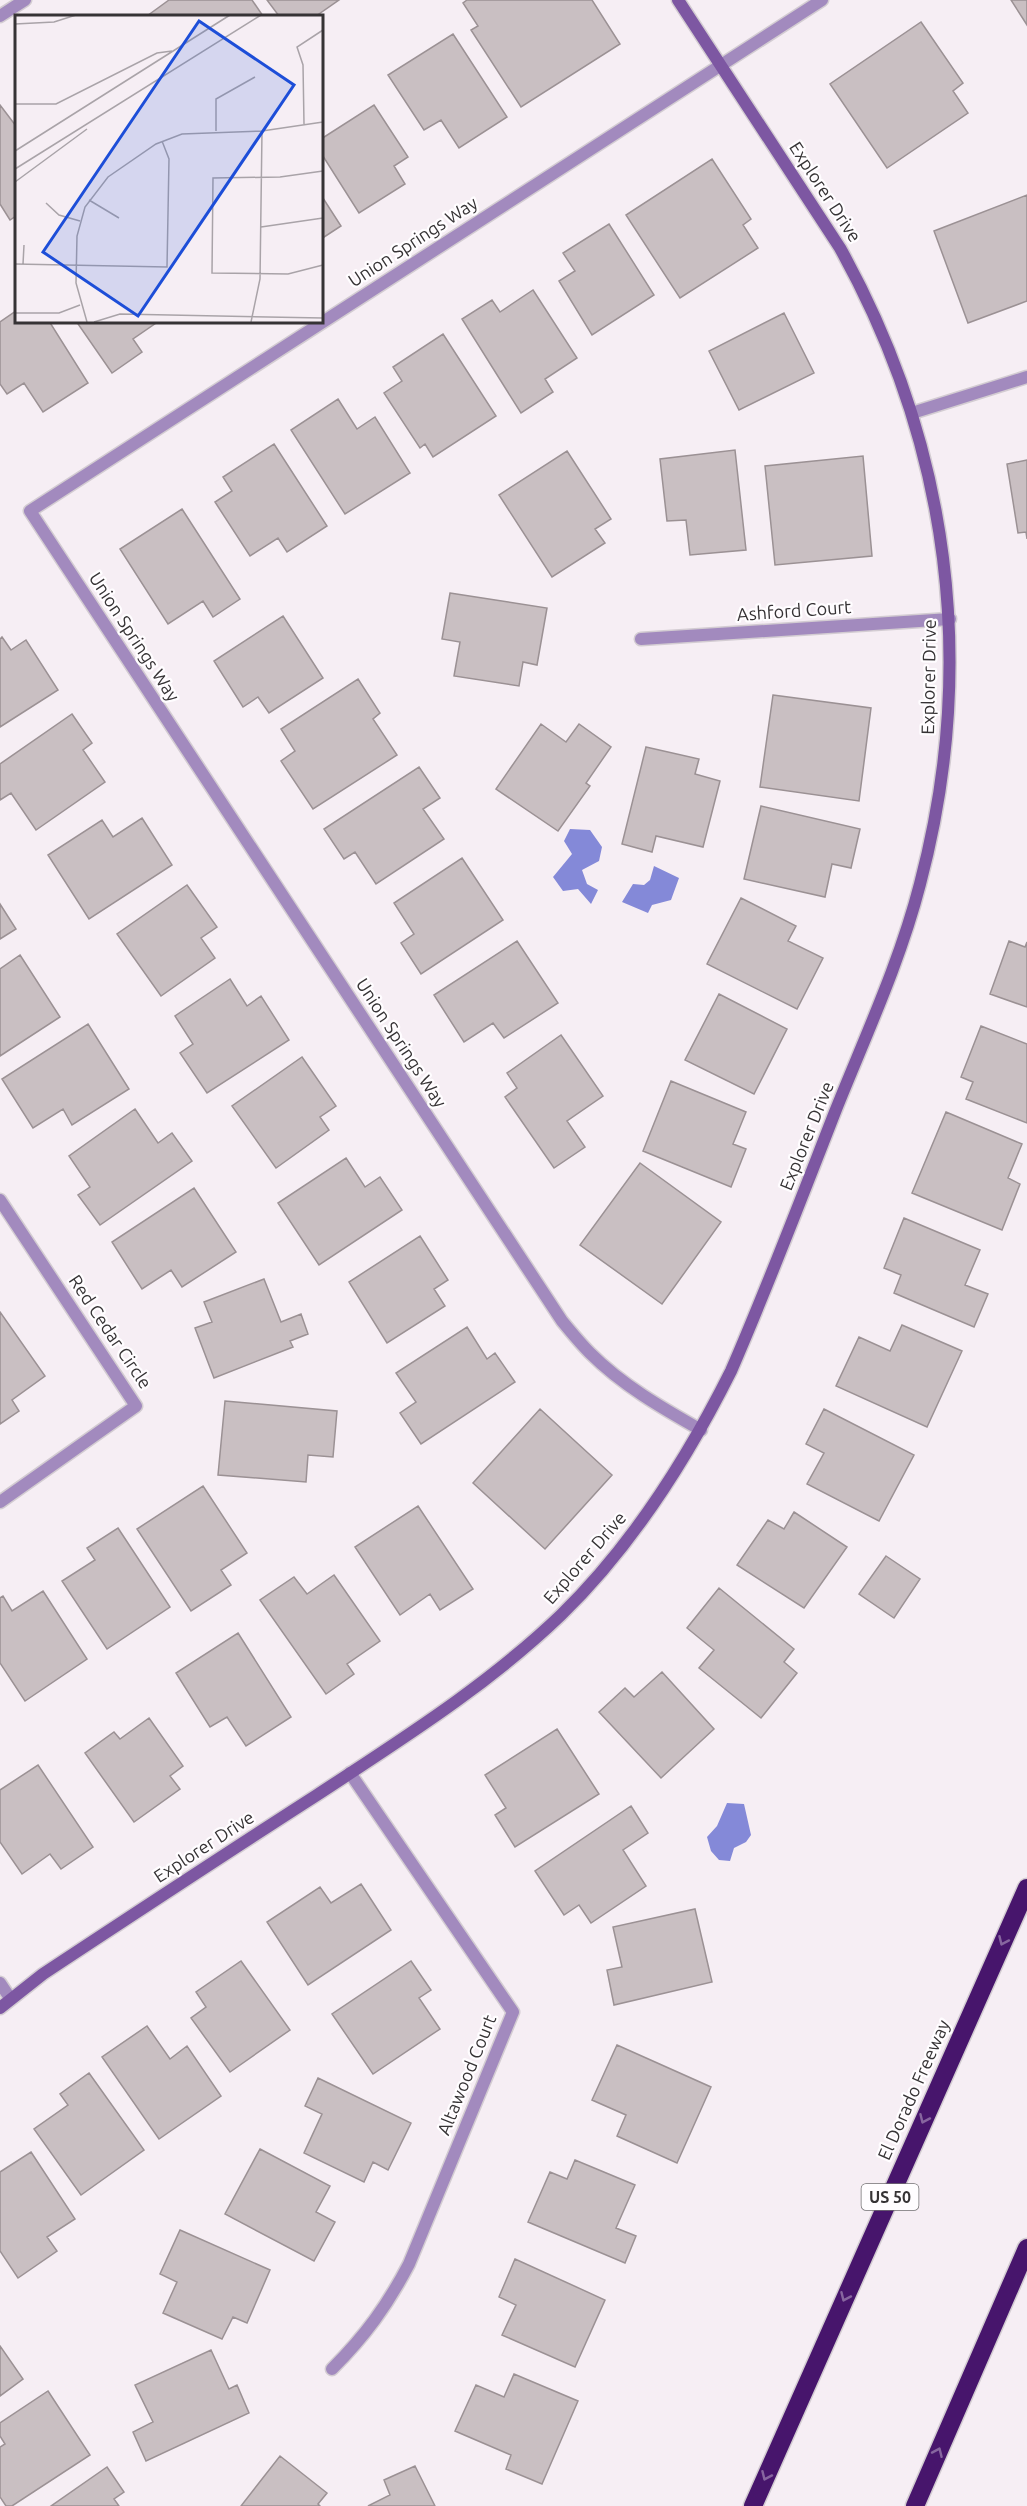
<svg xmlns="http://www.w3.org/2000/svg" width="1027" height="2506" font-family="Ubuntu,sans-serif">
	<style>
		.water { fill: #8489d8 }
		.building { fill: #c9bfc2; stroke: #9b9194; stroke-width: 1.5 }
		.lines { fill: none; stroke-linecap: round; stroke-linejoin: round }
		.street-casing { stroke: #d3ccd2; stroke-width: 15 }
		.secondary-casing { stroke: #d3ccd2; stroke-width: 15 }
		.highway-casing { stroke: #d3ccd2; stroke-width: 21 }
		.street { stroke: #a28abe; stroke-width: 12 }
		.secondary { stroke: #7d57a2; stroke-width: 12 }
		.highway { stroke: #47156c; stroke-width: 18 }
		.oneway { stroke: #87669f }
		.labels { text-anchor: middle; stroke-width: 4.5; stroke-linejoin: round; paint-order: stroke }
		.shield { fill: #fffdff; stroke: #727072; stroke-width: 1.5 }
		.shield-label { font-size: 16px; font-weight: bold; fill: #363335 }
		.street-label { font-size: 18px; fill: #363335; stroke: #fffdff }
		.inset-road { fill: none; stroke: #a9a3a8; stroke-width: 1.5 }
		.view { fill: #1d4ed8; fill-opacity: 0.15; stroke: #1d4ed8; stroke-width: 3 }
		.inset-edge { fill: none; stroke: #363335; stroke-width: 3 }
	</style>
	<rect width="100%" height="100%" fill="#f6eef4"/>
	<path class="water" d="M570,829L590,830L602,847L599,861L582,870L587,884L598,890L591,904L578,889L563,891L553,877L572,854L564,841Z
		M654,866L679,878L671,900L652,905L648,913L622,902L633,884L644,885L650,880Z
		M727,1803L744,1804L751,1835L746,1842L734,1848L730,1861L719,1860L711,1851L707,1837L717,1826Z"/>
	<path class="building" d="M169,0H252L263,16H147Z
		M267,0H339L316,16H279Z
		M467,0H592L620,44L521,107L471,30L478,26L463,3Z
		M1011,0H1027V25Z
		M921,22L963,83L953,91L968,113L887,168L830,84Z
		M453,34L507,117L459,148L441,120L424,130L388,75Z
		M0,105L16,126V216L10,220L0,204Z
		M374,105L408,157L394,166L405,184L359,213L321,153V139Z
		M712,159L751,219L743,225L758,248L680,298L626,215Z
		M321,195L341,226L321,239Z
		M1027,195V301L968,323L934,231Z
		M609,224L654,295L592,335L559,281L575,271L563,253Z
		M533,290L577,358L545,379L553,392L521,413L462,319L492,300L500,312Z
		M16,311V321H49L88,383L43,412L24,383L7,394L0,384V322Z
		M784,313L814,373L739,410L709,351Z
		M76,321H159L133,339L142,352L112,373Z
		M443,334L496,416L433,457L425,444L420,448L384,393L402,381L393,367Z
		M338,399L357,429L375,417L410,473L345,514L291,430Z
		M274,444L327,526L287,552L278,538L250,556L215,502L232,491L223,477Z
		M735,450L746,550L690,555L686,520L667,521L660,459Z
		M567,451L611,519L595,529L605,543L552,577L499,495Z
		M863,456L872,556L775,565L765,466Z
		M1027,460V539L1026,532L1018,533L1007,464Z
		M182,509L240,599L213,617L203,601L168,624L120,549Z
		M450,593L547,608L537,665L523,662L519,686L454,676L460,642L442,639Z
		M283,616L323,678L269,713L258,697L243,707L214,661Z
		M2,637L11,650L26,640L58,690L0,727V639Z
		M358,679L380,713L373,719L397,755L313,809L281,761L295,751L281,729Z
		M773,695L871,708L859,801L760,787Z
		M72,714L92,743L83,750L105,782L36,830L11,793L0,800V764Z
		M541,724L566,742L579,724L611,747L586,783L590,786L558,831L496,789Z
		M646,747L699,759L695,774L720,781L703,847L656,836L652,852L622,844Z
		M419,767L440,798L423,809L444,839L376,884L355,852L344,859L324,829Z
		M761,806L860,829L851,868L832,864L825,897L744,879Z
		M142,818L172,865L89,919L48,855L102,820L113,837Z
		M462,858L503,920L421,974L401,943L414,934L394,903Z
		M187,885L217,927L201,938L215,958L161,996L117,934Z
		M741,898L796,926L788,941L823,958L797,1009L707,964Z
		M0,904L16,929L0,939Z
		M517,941L558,1003L504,1038L493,1023L464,1042L434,995Z
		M1009,941L1025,947L1027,942V1007L990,994Z
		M20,955L60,1017L0,1056V969Z
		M230,979L247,1006L261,996L289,1040L207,1093L180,1053L193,1044L175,1016Z
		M719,994L787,1029L754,1094L685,1060Z
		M88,1024L129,1089L72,1125L63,1109L33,1128L2,1079Z
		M981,1026L1027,1044V1123L966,1099L973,1082L961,1077Z
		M561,1035L603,1096L567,1121L585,1147L554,1168L505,1097L517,1088L507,1073Z
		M302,1057L336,1106L320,1117L329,1130L276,1168L232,1106Z
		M671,1081L746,1112L733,1144L746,1149L731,1187L643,1151Z
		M135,1109L158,1143L172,1133L192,1161L100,1225L78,1195L90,1187L69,1156Z
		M946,1112L1022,1144L1008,1178L1020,1184L1002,1230L912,1193Z
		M346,1158L365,1187L380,1177L402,1210L319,1265L278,1203Z
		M640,1163L721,1222L662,1304L580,1245Z
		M194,1188L236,1252L182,1287L171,1270L142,1289L112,1242Z
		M904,1218L980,1250L965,1285L988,1294L974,1327L894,1293L901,1275L884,1268Z
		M420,1236L448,1280L434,1289L445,1306L387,1343L349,1282Z
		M264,1279L281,1322L301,1314L308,1334L290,1341L293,1347L214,1378L195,1328L212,1322L204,1302Z
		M0,1312L45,1376L12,1400L19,1411L0,1424Z
		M902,1325L962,1351L927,1427L836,1386L859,1337L890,1351Z
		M467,1327L487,1359L495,1353L515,1382L421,1444L400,1413L416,1402L396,1373Z
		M225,1401L337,1411L333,1457L308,1455L306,1482L218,1475Z
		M540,1409L612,1475L545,1549L473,1483Z
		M824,1409L914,1455L879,1521L807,1484L824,1453L806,1444Z
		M203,1486L247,1553L221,1570L231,1585L191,1611L137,1529Z
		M418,1506L473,1589L440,1610L430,1594L400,1615L355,1547Z
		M794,1512L847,1547L804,1608L737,1565L768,1520L784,1529Z
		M118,1528L170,1607L107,1649L62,1581L95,1560L87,1548Z
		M886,1556L920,1579L894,1618L859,1594Z
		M334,1575L380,1641L347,1664L354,1674L326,1694L260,1600L294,1577L307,1594Z
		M719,1588L794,1649L784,1662L797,1673L761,1718L699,1668L714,1650L687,1628Z
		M43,1591L87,1659L25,1701L0,1663V1598L3,1596L12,1611Z
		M238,1633L291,1717L246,1746L227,1717L210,1727L176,1673Z
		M662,1672L714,1729L661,1778L599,1712L625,1688L634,1697Z
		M149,1718L183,1766L170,1776L180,1789L134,1822L85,1753L114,1732L120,1739Z
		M557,1729L599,1794L515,1847L495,1815L506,1808L485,1775Z
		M38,1765L93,1847L61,1869L50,1854L22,1874L0,1842V1790Z
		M631,1806L648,1833L623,1850L646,1886L591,1923L579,1905L564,1915L535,1871Z
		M361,1884L391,1930L308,1985L267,1922L320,1887L331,1903Z
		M695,1909L712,1982L614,2005L607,1970L622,1967L613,1927Z
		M241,1961L290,2030L230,2072L191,2018L206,2007L196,1992Z
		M411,1961L431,1990L419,1998L440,2029L373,2074L332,2014Z
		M147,2026L170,2059L187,2046L221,2096L159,2139L102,2057Z
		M617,2045L711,2087L677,2163L617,2136L626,2115L592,2100Z
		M89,2073L144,2150L81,2195L34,2129L68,2105L60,2094Z
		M318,2078L411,2123L388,2170L373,2162L364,2182L304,2153L322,2114L305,2106Z
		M260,2149L330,2186L316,2212L335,2222L314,2261L225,2214Z
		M31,2152L75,2219L47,2237L57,2251L18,2278L0,2251V2172Z
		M575,2160L635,2185L616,2228L636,2236L625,2263L528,2222L550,2172L567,2179Z
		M180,2230L270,2270L247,2323L233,2317L222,2339L163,2313L177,2282L160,2274Z
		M515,2259L605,2300L575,2367L502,2335L516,2305L499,2297Z
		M0,2346L23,2379L0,2396Z
		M211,2350L229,2389L237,2385L249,2413L146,2461L133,2432L153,2422L135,2385Z
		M514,2374L578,2401L542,2484L506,2469L511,2455L455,2431L476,2385L504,2397Z
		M48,2391L90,2455L12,2506H6L0,2497V2447L5,2444L0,2436V2423Z
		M280,2456L327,2493L318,2504L320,2506H241Z
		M415,2466L435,2506H368L390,2495L384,2480Z
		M107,2467L124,2492L114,2499L119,2506H51Z"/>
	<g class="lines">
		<g class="street-casing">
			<path id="street" d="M0,16L25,0
				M912,413L1027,377
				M641,639L950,619
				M0,1200L136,1406L0,1502
				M701,1430C662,1408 622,1385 590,1353C580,1343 571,1332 562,1321L30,511L822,0
				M0,1983L10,1998
				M332,2369C365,2336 387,2306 409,2264L513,2012L350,1773"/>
		</g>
		<g class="secondary-casing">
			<path id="secondary" d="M0,2008L43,1974C134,1914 225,1854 317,1795C402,1739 487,1686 561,1615C632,1546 687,1459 731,1371C768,1286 801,1199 835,1112C865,1037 900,962 920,884C978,665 950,446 840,248L678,0"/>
		</g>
		<g class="highway-casing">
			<path id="highway" d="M753,2506L1027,1888
				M915,2506L1027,2248"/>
		</g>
		<use href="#street" class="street"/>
		<use href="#secondary" class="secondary"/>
		<use href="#highway" class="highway"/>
	</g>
	<defs><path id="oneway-chevron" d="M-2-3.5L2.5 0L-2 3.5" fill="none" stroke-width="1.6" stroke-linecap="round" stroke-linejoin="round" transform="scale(1.5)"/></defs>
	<g class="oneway">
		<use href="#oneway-chevron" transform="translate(1003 1941) rotate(114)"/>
		<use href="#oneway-chevron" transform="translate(924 2119) rotate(114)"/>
		<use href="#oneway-chevron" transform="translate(845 2297) rotate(114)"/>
		<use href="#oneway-chevron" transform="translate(938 2452) rotate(-66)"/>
		<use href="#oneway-chevron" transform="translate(766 2476) rotate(114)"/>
	</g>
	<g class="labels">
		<rect class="shield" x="861.5" y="2184" width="57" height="26" rx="4.5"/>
		<g class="shield-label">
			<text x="890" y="2203">US 50</text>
		</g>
		<g class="street-label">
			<text transform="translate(825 192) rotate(57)" y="6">Explorer Drive</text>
			<text transform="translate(413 242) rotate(-33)" y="6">Union Springs Way</text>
			<text transform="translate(794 611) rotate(-4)" y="6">Ashford Court</text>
			<text transform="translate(134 637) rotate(57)" y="6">Union Springs Way</text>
			<text transform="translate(929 677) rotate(-89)" y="6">Explorer Drive</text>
			<text transform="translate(401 1043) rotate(57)" y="6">Union Springs Way</text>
			<text transform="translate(807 1136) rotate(-68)" y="6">Explorer Drive</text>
			<text transform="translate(110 1332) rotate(56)" y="6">Red Cedar Circle</text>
			<text transform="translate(585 1558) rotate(-49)" y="6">Explorer Drive</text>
			<text transform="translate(204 1847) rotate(-33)" y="6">Explorer Drive</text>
			<text transform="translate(467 2075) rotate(-68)" y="6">Altawood Court</text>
			<text transform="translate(914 2090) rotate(-66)" y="6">El Dorado Freeway</text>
		</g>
	</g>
	<g transform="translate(15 15)">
		<rect width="308" height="308" fill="#f6eef4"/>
		<path class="inset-road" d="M0,9L39,7L61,0M0,89H41L142,38L157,36M289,109L288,50L282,32L308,15M201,116V84L240,62M0,136L215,0M0,154L246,0M308,156L265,162L198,163L197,258L273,259L308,250M0,167L72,114M74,185L104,203M31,188L44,200L65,206M246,212L308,203M0,249L152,252L154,144L147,126M8,249L9,230M0,298H44L65,290M72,307L61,268L62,221L70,192L93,162L141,129L167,119L247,116L308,107M79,307L105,299L308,303M236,307L245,264L247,116"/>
		<path class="view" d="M184,6L279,70L123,301L28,237Z"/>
		<rect width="308" height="308" class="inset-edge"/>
	</g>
</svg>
